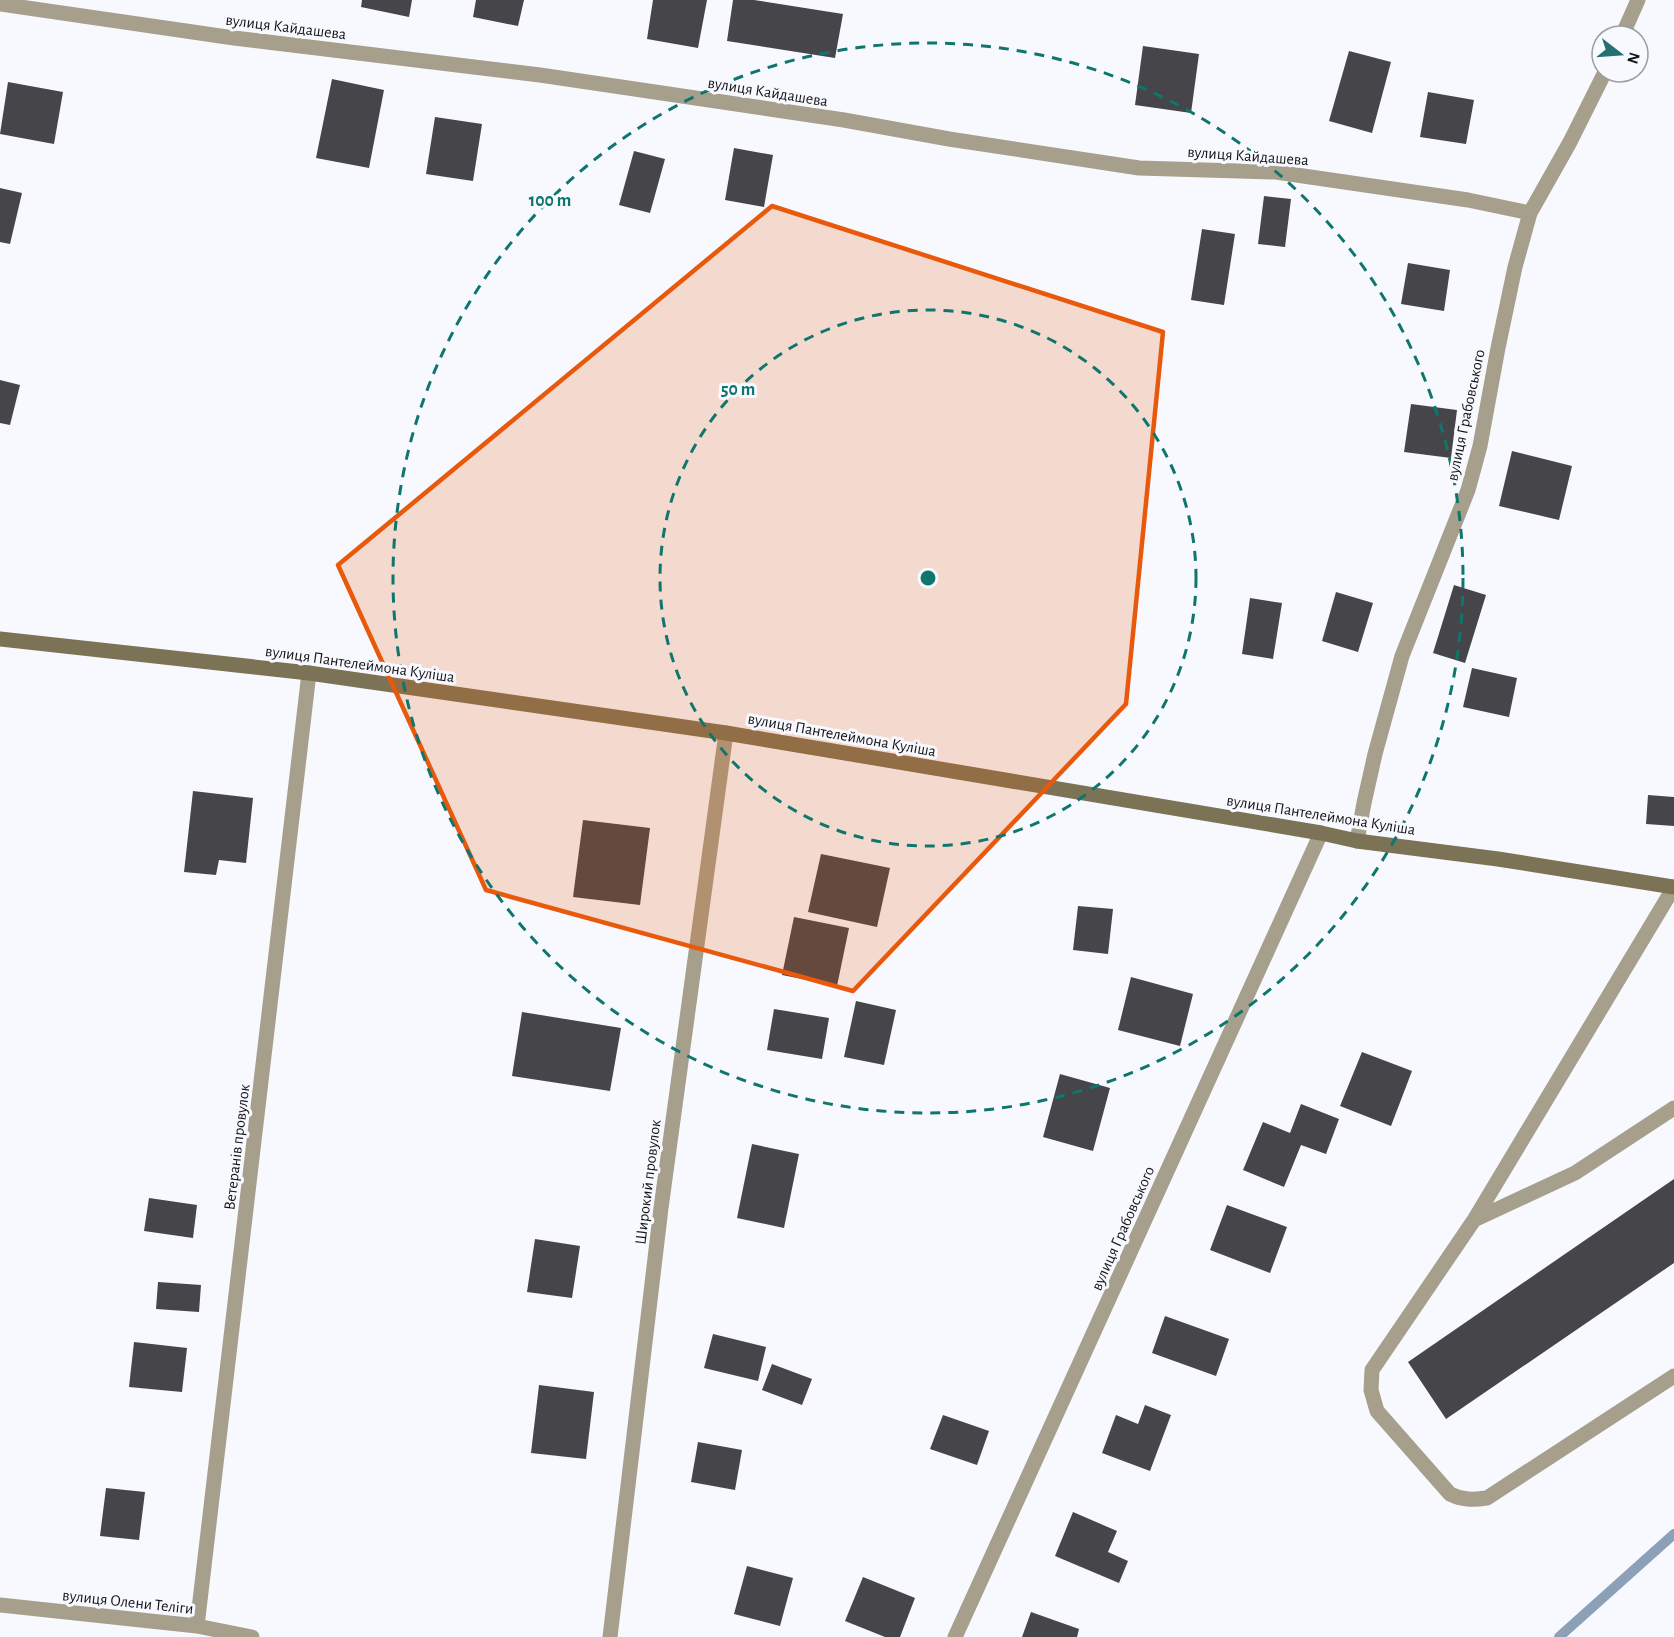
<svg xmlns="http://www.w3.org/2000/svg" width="1674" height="1637" font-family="'Alegreya Sans',sans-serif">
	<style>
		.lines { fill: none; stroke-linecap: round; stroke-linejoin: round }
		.stream { stroke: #8ca1b7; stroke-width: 10 }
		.building { fill: #46454a }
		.lane { stroke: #a59f8b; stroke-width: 15 }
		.street { stroke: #a59f8b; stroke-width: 15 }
		.secondary { stroke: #7c7356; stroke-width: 15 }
		.marked { fill: #e8590c; fill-opacity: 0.2; stroke: #e8590c; stroke-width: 4.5; stroke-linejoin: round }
		.ring { fill: none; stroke: #0f766e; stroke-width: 3; stroke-dasharray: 10 8 }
		.labels { text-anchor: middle; stroke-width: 6; stroke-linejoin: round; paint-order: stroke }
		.street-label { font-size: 16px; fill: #141416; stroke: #f8f9ff }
		.centre { fill: #0f766e; stroke: #f8f9ff; stroke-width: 3 }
		.ring-label { font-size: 18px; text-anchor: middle; font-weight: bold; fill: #0f766e; stroke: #f8f9ff; stroke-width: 6; stroke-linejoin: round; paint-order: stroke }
	</style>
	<rect width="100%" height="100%" fill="#f8f9ff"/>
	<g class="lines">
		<path class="stream" d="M1559,1637L1674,1534"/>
	</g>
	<path class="building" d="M362,0H412L409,17L361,7Z
		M476,0H524L518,26L473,17Z
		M653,0H707L698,48L647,39Z
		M733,0H754L843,14L835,58L727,41Z
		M1143,46L1199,54L1191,113L1135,105Z
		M1349,51L1391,62L1372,133L1329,121Z
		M332,79L384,90L369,168L316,158Z
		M8,82L63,92L54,144L0,134Z
		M1428,92L1474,100L1466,144L1420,137Z
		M435,117L482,124L473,181L426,174Z
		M734,148L773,155L764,207L725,200Z
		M634,151L665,159L650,213L619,205Z
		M0,188L22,193L10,244L0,242Z
		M1264,196L1291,199L1285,247L1258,244Z
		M1202,229L1235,234L1224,305L1191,300Z
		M1408,263L1450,270L1444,311L1401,304Z
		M0,380L20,385L10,425L0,423Z
		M1411,404L1457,410L1451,458L1404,452Z
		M1512,451L1572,466L1559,520L1499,506Z
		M1454,585L1486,595L1465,663L1433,653Z
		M1336,592L1373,603L1358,652L1322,641Z
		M1250,598L1282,603L1273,659L1242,654Z
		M1472,668L1517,678L1509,717L1463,707Z
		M193,791L253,798L246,863L219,860L216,875L184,872Z
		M1648,795L1674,797V826L1646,824Z
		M583,820L650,828L640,905L573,897Z
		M821,854L890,868L877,927L808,912Z
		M1078,906L1113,909L1108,954L1073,950Z
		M794,917L849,928L837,986L782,975Z
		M1131,977L1193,994L1180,1046L1118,1030Z
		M856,1001L896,1010L884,1065L844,1057Z
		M774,1009L829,1018L822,1059L767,1050Z
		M522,1012L621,1028L610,1091L512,1076Z
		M1362,1052L1412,1071L1391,1126L1340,1106Z
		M1060,1074L1110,1088L1093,1151L1043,1137Z
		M1301,1104L1339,1119L1326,1154L1301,1145L1284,1187L1243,1170L1263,1122L1290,1133Z
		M752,1144L799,1154L784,1228L737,1218Z
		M1674,1179V1263L1446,1419L1408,1362Z
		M149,1198L197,1205L193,1238L144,1231Z
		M1227,1205L1287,1227L1270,1273L1210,1250Z
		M535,1239L580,1246L572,1298L527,1292Z
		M158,1282L201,1285L199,1312L156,1309Z
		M1165,1316L1229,1339L1216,1376L1152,1353Z
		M713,1334L766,1347L758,1381L704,1368Z
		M134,1342L187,1348L182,1392L129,1387Z
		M772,1364L812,1379L802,1405L762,1390Z
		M539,1385L594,1392L586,1459L531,1453Z
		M1145,1405L1171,1415L1150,1471L1102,1453L1116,1415L1138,1424Z
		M943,1415L989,1431L977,1465L930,1449Z
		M698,1442L742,1450L735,1490L691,1482Z
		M106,1488L145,1492L139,1540L100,1536Z
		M1073,1512L1117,1531L1108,1552L1128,1561L1119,1583L1055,1556Z
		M747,1566L793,1578L780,1626L734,1614Z
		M863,1577L915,1598L900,1637H885L845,1621Z
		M1031,1612L1079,1629L1077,1637H1022Z"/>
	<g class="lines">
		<path class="lane" d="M1674,887L1474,1220L1372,1370L1371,1390L1377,1411L1450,1494C1462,1500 1473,1500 1487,1498L1674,1376
			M1474,1220L1575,1173L1674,1108"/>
		<path class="street" d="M0,4L234,38L540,75L844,120L949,139L1139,168L1276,172L1468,200L1530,213
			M1622,36L1638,0
			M1357,841L1364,803L1375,754L1402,656L1468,490L1480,446L1498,348L1515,267L1530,213L1570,142L1605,72
			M0,1605L197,1626L252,1637
			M197,1626L309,673
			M610,1637L661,1208L726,733
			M955,1637L1321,833"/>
		<path class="secondary" d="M0,639L309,673L726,733L1321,833L1357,841L1498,859L1674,887"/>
	</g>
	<path class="marked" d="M772,206L1163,332L1126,704L853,991L486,890L338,565Z"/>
	<g class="ring">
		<circle cx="928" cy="578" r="268"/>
		<circle cx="928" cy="578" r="535"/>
	</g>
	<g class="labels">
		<g class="street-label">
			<text transform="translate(286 26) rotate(7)" y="6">вулиця Кайдашева</text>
			<text transform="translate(768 91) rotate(9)" y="6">вулиця Кайдашева</text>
			<text transform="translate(1248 155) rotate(4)" y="6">вулиця Кайдашева</text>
			<text transform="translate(1465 415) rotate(-78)" y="6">вулиця Грабовського</text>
			<text transform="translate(360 663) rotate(8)" y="6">вулиця Пантелеймона Куліша</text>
			<text transform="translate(842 734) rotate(10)" y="6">вулиця Пантелеймона Куліша</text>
			<text transform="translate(1321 814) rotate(9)" y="6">вулиця Пантелеймона Куліша</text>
			<text transform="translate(236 1147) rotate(-83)" y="6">Ветеранів провулок</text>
			<text transform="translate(647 1182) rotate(-83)" y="6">Широкий провулок</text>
			<text transform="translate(1122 1228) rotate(-66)" y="6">вулиця Грабовського</text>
			<text transform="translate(128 1601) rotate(6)" y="6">вулиця Олени Теліги</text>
		</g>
	</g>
	<circle cx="928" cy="578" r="9" class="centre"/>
	<g class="ring-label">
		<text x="550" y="206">100 m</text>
		<text x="738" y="395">50 m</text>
	</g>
	<g transform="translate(1620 54) rotate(107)"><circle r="28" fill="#f8f9ff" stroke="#9d9da2" stroke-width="1.5"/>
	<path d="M0-4.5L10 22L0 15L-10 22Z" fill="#257073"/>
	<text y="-9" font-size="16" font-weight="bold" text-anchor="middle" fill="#141416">N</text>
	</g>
</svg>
